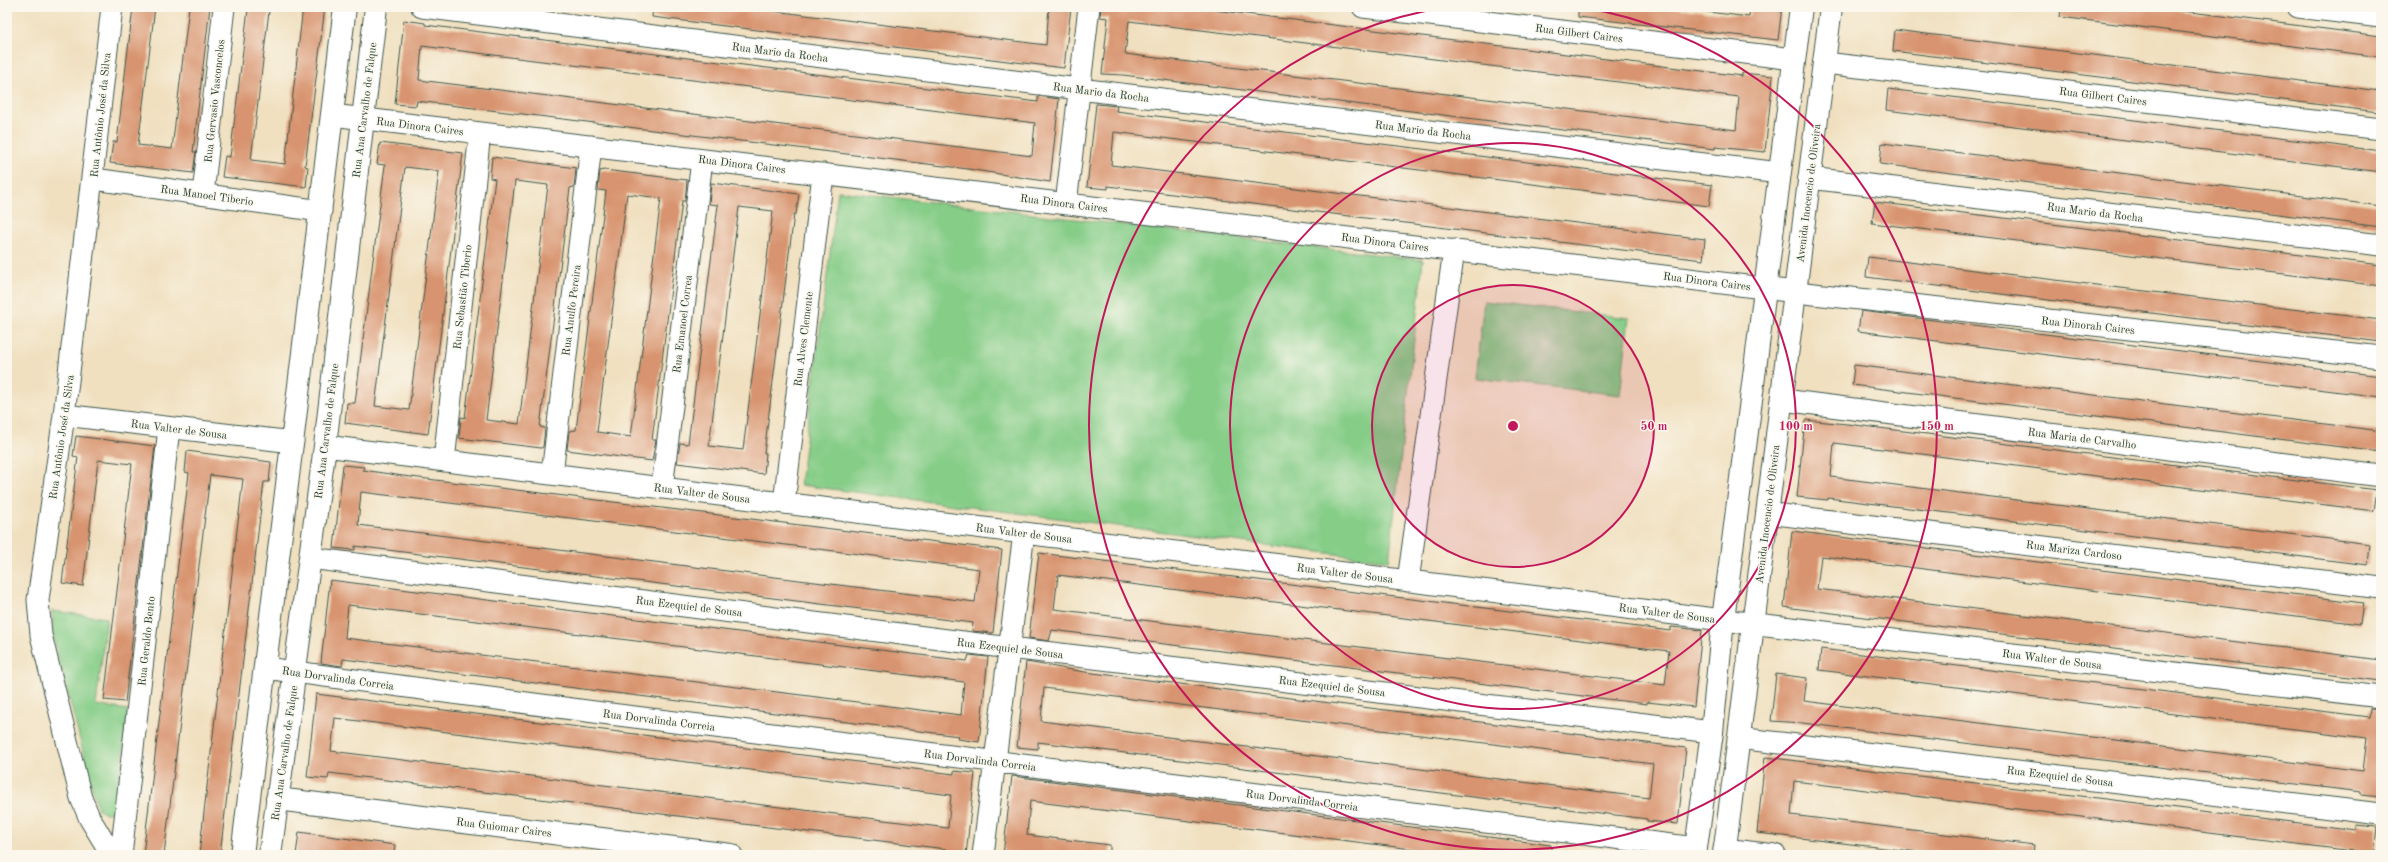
<svg xmlns="http://www.w3.org/2000/svg" width="2388" height="862" font-family="'Old Standard TT',serif">
	<style>
		.park { fill: #86cd88; stroke: #52855e }
		.building { fill: #d89470; fill-rule: evenodd }
		.lines { fill: none; stroke-linecap: round; stroke-linejoin: round }
		.minor-casing { stroke: #3e5549; stroke-width: 23 }
		.tertiary-casing { stroke: #3e5549; stroke-width: 24 }
		.minor { stroke: #fff; stroke-width: 21 }
		.tertiary { stroke: #fff; stroke-width: 22 }
		.ring { fill: none; stroke: #c2185b; stroke-width: 2 }
		.labels { text-anchor: middle; stroke-width: 3; stroke-linejoin: round; paint-order: stroke }
		.street-label { font-size: 11px; fill: #1f3d34; stroke: #fbf7ec }
		.centre { fill: #c2185b; stroke: #fbf7ec; stroke-width: 2 }
		.ring-label { font-size: 12px; text-anchor: middle; font-weight: bold; fill: #c2185b; stroke: #fbf7ec; stroke-width: 3; stroke-linejoin: round; paint-order: stroke }
	</style>
	<rect width="100%" height="100%" fill="#fbf7ec"/>
	<filter id="ink" filterUnits="userSpaceOnUse"><feTurbulence type="fractalNoise" baseFrequency=".025" numOctaves="2"/><feDisplacementMap in="SourceGraphic" scale="8" xChannelSelector="R" yChannelSelector="G"/><feConvolveMatrix kernelMatrix="1 2 1 2 8 2 1 2 1" color-interpolation-filters="sRGB"/></filter>
	<filter id="wash" filterUnits="userSpaceOnUse"><feTurbulence type="fractalNoise" baseFrequency=".012" numOctaves="4" result="noise"/><feDisplacementMap in="SourceGraphic" scale="16" xChannelSelector="R" yChannelSelector="G"/><feGaussianBlur stdDeviation="0.9" result="paint"/><feColorMatrix in="noise" values="0 0 0 0 0 0 0 0 0 0 0 0 0 0 0 0 0 1.4 0 .05"/><feComposite in="paint" operator="in"/></filter>
	<g filter="url(#wash)">
		<rect width="100%" height="100%" fill="#f0e0c0"/>
		<path class="park" d="M838,191L1423,260L1389,561L800,485Z
			M1484,301L1629,318L1620,395L1475,378Z
			M52,611L107,618L96,705L128,710L116,809C110,815 103,814 98,809L56,648L53,633Z"/>
		<g id="blocks">
			<path class="building" d="M133,7H155L138,145L172,149L189,7H210L193,152H196L193,173L110,163L113,142H117Z
				M303,7H325L305,166L308,167L306,187L222,177L225,156L230,157L248,9L269,11L251,160L285,164Z
				M653,7H741L1046,45L1049,7H1071L1064,68L652,17Z
				M1101,7H1190L1742,76V73L1773,76L1765,152L1715,147V149L1123,75L1102,74L1108,18L1100,17ZM1129,21L1739,97L1736,130L1125,54Z
				M1578,7H1667L1749,17L1750,7H1782L1778,40L1578,17Z
				M2061,7H2151L2381,36V57L2060,17Z
				M404,20L425,23V25L1038,102V96L1059,99L1050,182L968,169L417,101L416,106L395,104ZM422,46L1035,123L1032,156L419,80Z
				M1895,30L2380,91L2378,112L1893,51Z
				M1888,89L2381,151V172L1886,110Z
				M1096,104L1117,106L1116,111L1712,185L1709,206L1114,132L1111,165L1705,239L1703,260L1108,186V189L1087,187Z
				M380,143L463,153L428,434L345,423L347,403H355L385,165L377,164ZM405,167L439,171L409,410L375,406Z
				M1882,143L2381,206V227L1880,164Z
				M492,157L576,168L574,187L570,188L540,427L545,428L543,447L541,448L459,438L461,417L465,418L495,179L490,178ZM515,181L548,185L519,424L486,420Z
				M604,170L687,180L685,201H682L652,440H656L652,461L567,450L569,431L576,430L606,191L598,190L600,171ZM627,194L661,198L631,437L597,432Z
				M711,183L799,194L796,214H794L764,453H766L764,474L677,463L680,443L688,444L718,205L709,204ZM739,207L773,211L743,450L709,446Z
				M1875,202L2381,265V286L1872,223Z
				M1868,257L2381,320V342L1866,277Z
				M1861,311L2381,376V397L1858,331Z
				M1854,365L2381,431V452L1852,385Z
				M1805,420L1847,424L2377,490L2374,511L1834,443L1831,477L2370,544L2368,565L1828,498V500L1797,497Z
				M76,436L155,446L125,702L104,700L132,464L98,460L83,586L62,583L78,457L73,456Z
				M187,451L271,462L269,482H264L220,855H199L243,479L210,475L164,855H143L189,473L185,472Z
				M343,465L364,467L363,470L403,476L1002,550L993,633L972,631L973,623L355,546V550L334,548ZM361,492L979,569L975,602L358,525Z
				M1792,531L2363,603L2360,624L1821,556L1817,589L2381,660V681L1784,607Z
				M1039,553L1671,631V627L1702,630L1694,707L1647,702V704L1052,630L1049,641L1029,638ZM1058,575L1669,651L1665,685L1054,609Z
				M330,580L967,661L969,655L988,657L979,742L958,739L959,736L343,659L342,666L321,663ZM348,605L964,682L961,715L345,638Z
				M1821,649L2369,717L2370,708L2381,709V797L2361,795V792L2102,760L1802,723L1771,721L1776,674L1807,678L1804,701L2363,771L2367,738L1819,670Z
				M1026,662L1085,672L1686,748L1678,824L1647,821V819L1038,742V749L1017,747ZM1044,688L1653,764L1649,798L1041,721Z
				M316,694L954,774V771L975,773L966,855L945,854L946,849L329,773L328,779L307,777ZM335,718L951,795L948,828L331,751Z
				M1765,757L2356,830V825L2377,827L2374,855H2353V851L1794,781L1791,815L2034,845L2033,855H1944L1757,833Z
				M1012,776L1551,845V855H1460L1030,801L1027,835L1110,845V855H1003Z
				M299,832L395,845L394,855H296Z"/>
		</g>
	</g>
	<g filter="url(#ink)">
		<use href="#blocks" fill-opacity="0" stroke="#3e5549" stroke-width="1"/>
		<g class="lines">
			<g class="minor-casing">
				<path id="minor" d="M422,7L1079,89L1780,173
					M1363,7L1794,59
					M2298,7L2381,17
					M1825,63L2381,129
					M332,115L1796,292L2381,357
					M1809,178L2381,245
					M94,179L321,211
					M203,194L224,7
					M1066,204L1089,7
					M1783,400L2381,476
					M64,415L293,442
					M325,446L1723,620L2381,697
					M444,461L480,133
					M552,474L591,146
					M662,488L702,160
					M784,503L823,174
					M1767,513L2381,588
					M310,558L1010,648L1712,732
					M1408,581L1454,250
					M265,668L602,713L1696,848
					M1738,738L2381,814
					M1724,849L1775,855
					M112,855L90,819L81,798L41,635L38,600L64,415L112,7
					M121,855L169,428
					M983,855L1024,533"/>
			</g>
			<g class="tertiary-casing">
				<path id="tertiary" d="M277,799L731,855
					M242,855L345,7
					M270,855L325,446L376,7
					M1695,855L1712,732L1723,620L1801,7
					M1724,855L1831,7"/>
			</g>
			<use href="#minor" class="minor"/>
			<use href="#tertiary" class="tertiary"/>
		</g>
	</g>
	<circle cx="1513" cy="426" r="141" fill="#c2185b" fill-opacity=".12"/>
	<g class="ring">
		<circle cx="1513" cy="426" r="141"/>
		<circle cx="1513" cy="426" r="283"/>
		<path d="M1579 7A424 424 0 1 1 1447 7"/>
	</g>
	<g class="labels">
		<g class="street-label">
			<text transform="translate(1579 33) rotate(7)" y="4">Rua Gilbert Caires</text>
			<text transform="translate(780 52) rotate(7)" y="4">Rua Mario da Rocha</text>
			<text transform="translate(1101 92) rotate(7)" y="4">Rua Mario da Rocha</text>
			<text transform="translate(2103 96) rotate(7)" y="4">Rua Gilbert Caires</text>
			<text transform="translate(214 101) rotate(-84)" y="4">Rua Gervasio Vasconcelos</text>
			<text transform="translate(364 110) rotate(-83)" y="4">Rua Ana Carvalho de Falque</text>
			<text transform="translate(100 115) rotate(-84)" y="4">Rua Antônio José da Silva</text>
			<text transform="translate(420 126) rotate(7)" y="4">Rua Dinora Caires</text>
			<text transform="translate(1423 130) rotate(7)" y="4">Rua Mario da Rocha</text>
			<text transform="translate(742 164) rotate(7)" y="4">Rua Dinora Caires</text>
			<text transform="translate(1808 193) rotate(-83)" y="4">Avenida Inocencio de Oliveira</text>
			<text transform="translate(207 195) rotate(8)" y="4">Rua Manoel Tiberio</text>
			<text transform="translate(1064 203) rotate(7)" y="4">Rua Dinora Caires</text>
			<text transform="translate(2095 212) rotate(7)" y="4">Rua Mario da Rocha</text>
			<text transform="translate(1385 242) rotate(7)" y="4">Rua Dinora Caires</text>
			<text transform="translate(1707 281) rotate(7)" y="4">Rua Dinora Caires</text>
			<text transform="translate(462 297) rotate(-84)" y="4">Rua Sebastião Tiberio</text>
			<text transform="translate(571 310) rotate(-83)" y="4">Rua Anulfo Pereira</text>
			<text transform="translate(682 324) rotate(-83)" y="4">Rua Emanoel Correa</text>
			<text transform="translate(2088 325) rotate(6)" y="4">Rua Dinorah Caires</text>
			<text transform="translate(803 339) rotate(-83)" y="4">Rua Alves Clemente</text>
			<text transform="translate(179 429) rotate(7)" y="4">Rua Valter de Sousa</text>
			<text transform="translate(326 431) rotate(-83)" y="4">Rua Ana Carvalho de Falque</text>
			<text transform="translate(61 437) rotate(-82)" y="4">Rua Antônio José da Silva</text>
			<text transform="translate(2082 438) rotate(7)" y="4">Rua Maria de Carvalho</text>
			<text transform="translate(702 493) rotate(7)" y="4">Rua Valter de Sousa</text>
			<text transform="translate(1767 514) rotate(-83)" y="4">Avenida Inocencio de Oliveira</text>
			<text transform="translate(1024 533) rotate(7)" y="4">Rua Valter de Sousa</text>
			<text transform="translate(2074 550) rotate(7)" y="4">Rua Mariza Cardoso</text>
			<text transform="translate(1345 573) rotate(7)" y="4">Rua Valter de Sousa</text>
			<text transform="translate(689 606) rotate(7)" y="4">Rua Ezequiel de Sousa</text>
			<text transform="translate(1667 613) rotate(7)" y="4">Rua Valter de Sousa</text>
			<text transform="translate(146 641) rotate(-84)" y="4">Rua Geraldo Bento</text>
			<text transform="translate(1010 648) rotate(7)" y="4">Rua Ezequiel de Sousa</text>
			<text transform="translate(2052 659) rotate(7)" y="4">Rua Walter de Sousa</text>
			<text transform="translate(338 678) rotate(8)" y="4">Rua Dorvalinda Correia</text>
			<text transform="translate(1332 686) rotate(7)" y="4">Rua Ezequiel de Sousa</text>
			<text transform="translate(659 720) rotate(7)" y="4">Rua Dorvalinda Correia</text>
			<text transform="translate(284 753) rotate(-82)" y="4">Rua Ana Carvalho de Falque</text>
			<text transform="translate(980 760) rotate(7)" y="4">Rua Dorvalinda Correia</text>
			<text transform="translate(2060 776) rotate(7)" y="4">Rua Ezequiel de Sousa</text>
			<text transform="translate(1302 800) rotate(7)" y="4">Rua Dorvalinda Correia</text>
			<text transform="translate(504 827) rotate(7)" y="4">Rua Guiomar Caires</text>
		</g>
	</g>
	<circle cx="1513" cy="426" r="6" class="centre"/>
	<g class="ring-label">
		<text x="1654" y="430">50 m</text>
		<text x="1796" y="430">100 m</text>
		<text x="1937" y="430">150 m</text>
	</g>
	<rect width="2388" height="862" fill="none" stroke="#fbf7ec" stroke-width="24"/>
</svg>
